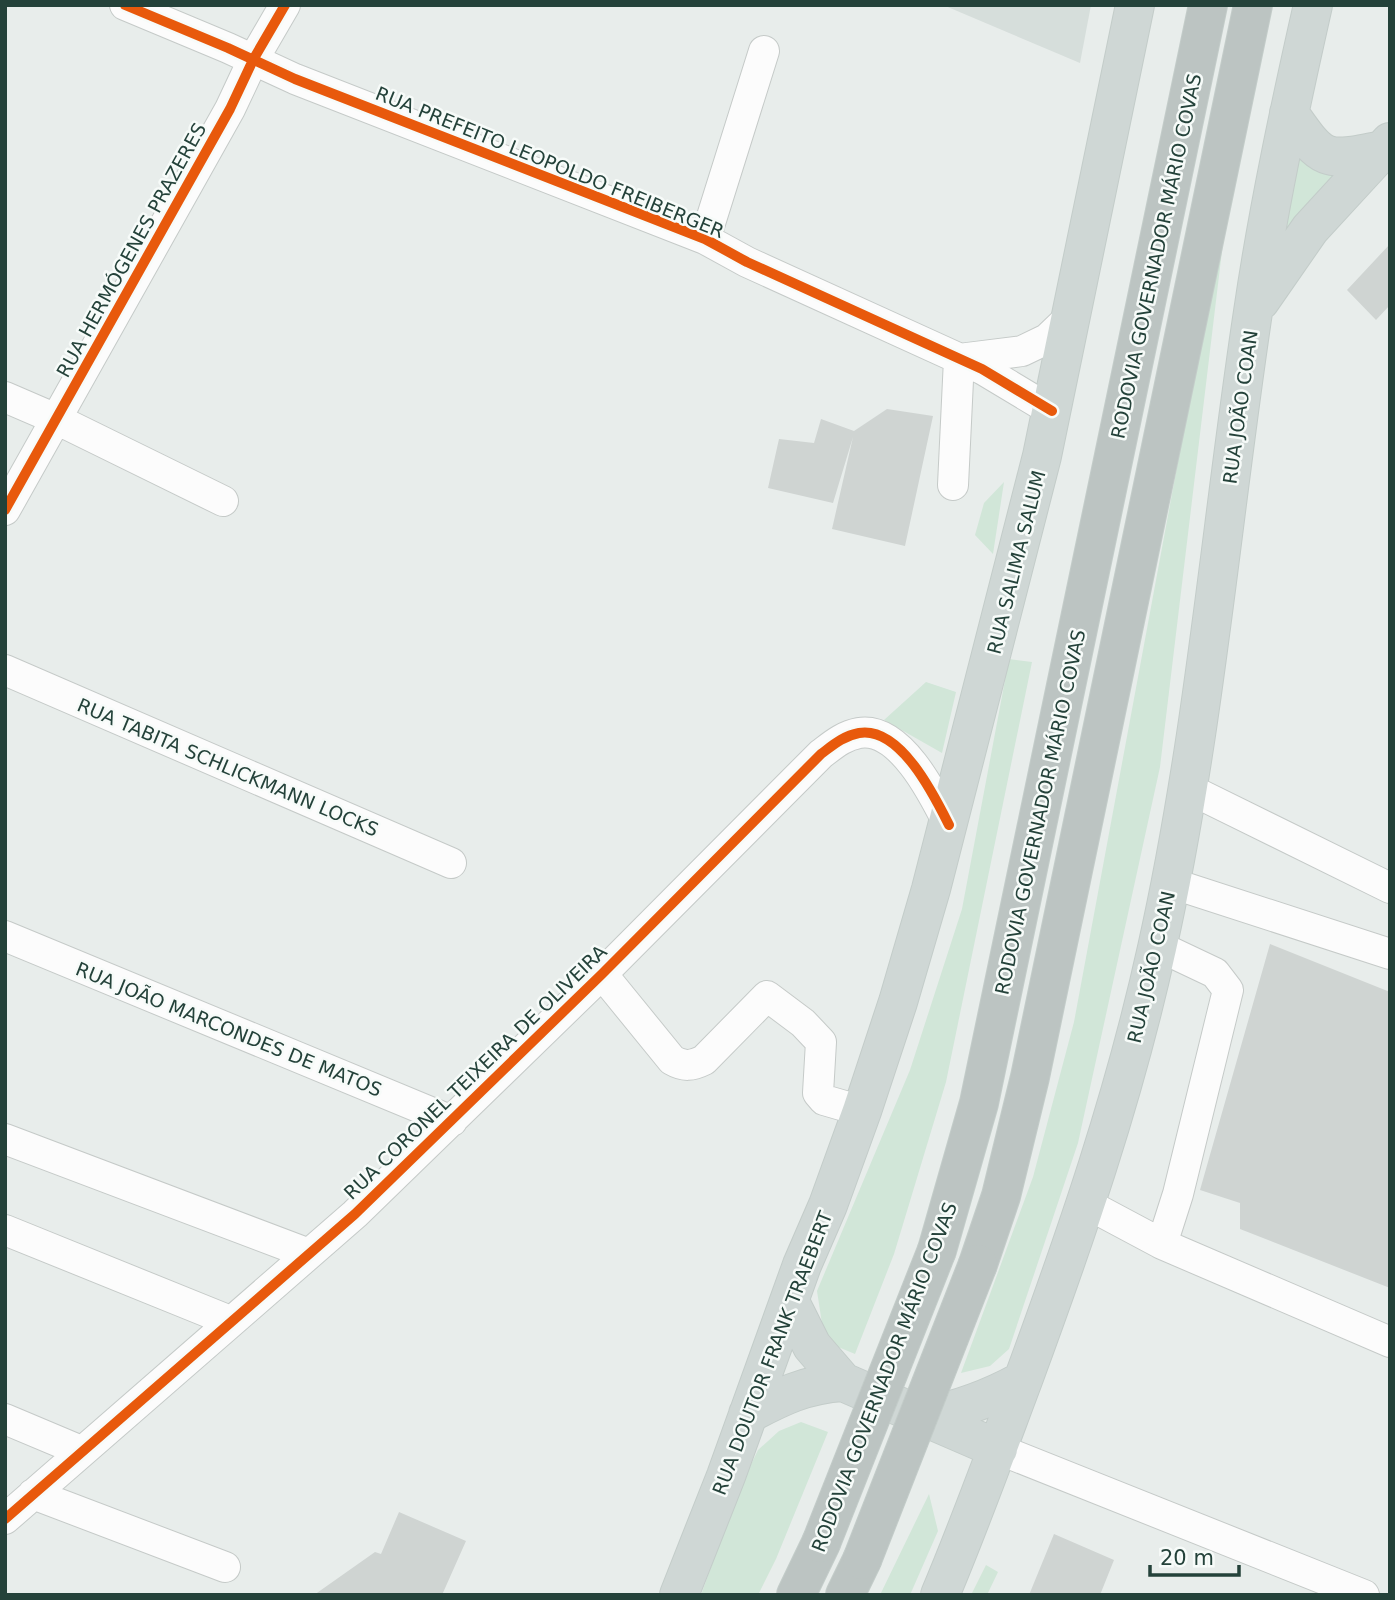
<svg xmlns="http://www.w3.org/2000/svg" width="1395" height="1600" font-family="'DejaVu Sans',sans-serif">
<rect width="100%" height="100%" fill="#e8edeb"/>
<path fill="#d6dedb" d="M 943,5 L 1091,5 L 1080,63 Z"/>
<path fill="#d1e6d8" d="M 1297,143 L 1343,170 L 1280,238 Z
M 1231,176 L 1160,767 L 1078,1143 L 1009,1349 L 990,1366 L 961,1373 L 1033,1177 L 1074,1022 Z
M 1004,482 L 993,554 L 975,535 L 984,503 Z
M 1009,659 L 1032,662 L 946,1082 L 894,1254 L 855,1354 L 831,1344 L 823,1330 L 817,1291 L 910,1070 L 962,909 Z
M 926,682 L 956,692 L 942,753 L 884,720 Z
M 801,1422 L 828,1432 L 776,1559 L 758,1595 L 701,1595 L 740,1487 L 758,1450 L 779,1431 Z
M 929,1494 L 938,1531 L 910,1595 L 880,1595 Z
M 986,1565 L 998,1572 L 987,1595 L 971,1595 Z"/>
<path fill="#cfd4d2" d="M 1390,244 L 1390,305 L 1376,320 L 1347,290 Z
M 887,409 L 933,416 L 905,546 L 832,529 L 853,437 L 833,503 L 768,488 L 779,439 L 814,443 L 821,419 L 854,431 Z
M 1270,944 L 1390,992 L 1390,1288 L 1240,1229 L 1240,1203 L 1200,1190 Z
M 399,1512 L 466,1541 L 442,1595 L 314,1595 L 375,1552 L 381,1554 Z
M 1054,1534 L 1114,1560 L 1100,1595 L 1029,1595 Z"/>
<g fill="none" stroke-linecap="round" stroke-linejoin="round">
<g stroke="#c5cac8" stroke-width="32">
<path id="minor" d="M 125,5 L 228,48 L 295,79 L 705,239 L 747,262 L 982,369 L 1052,411
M 705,239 L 764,51
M 959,359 L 1022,351 L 1047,339 L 1071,316
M 5,397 L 56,419 L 223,501
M 953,485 L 959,359
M 5,510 L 230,109 L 253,60 L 285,5
M 5,670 L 451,863
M 1187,788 L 1390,888
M 1171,883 L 1390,954
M 5,936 L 452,1121
M 602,974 L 672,1060 C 684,1067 692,1066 704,1060 L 767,996 L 803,1023 L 821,1042 L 818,1093 L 824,1100 L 862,1111
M 5,1139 L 309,1254
M 1087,1204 L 1162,1244 L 1178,1194 L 1228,990 L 1215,973 L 1158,946
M 5,1230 L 230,1321
M 1162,1244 L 1390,1342
M 5,1419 L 81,1451
M 998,1449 L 1364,1595
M 33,1494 L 225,1567
M 5,1519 L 355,1214 L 602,974 L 821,754 C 833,745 843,736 859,733 C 900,726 934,795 949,825"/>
</g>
<g stroke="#c3ccc9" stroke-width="40">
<path id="major" d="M 1289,113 C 1323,162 1324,162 1382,150
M 1260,301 L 1310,229 L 1390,142
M 790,1302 L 812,1346 L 843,1382
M 748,1414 C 780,1397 806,1384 843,1382 L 998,1449
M 925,1416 C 960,1410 991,1398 1022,1381
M 679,1595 L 726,1476 L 802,1265 L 828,1205 L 862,1111 L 898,1002 L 931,889 L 1042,456 L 1135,5
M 940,1595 C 970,1524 996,1452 1023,1380 C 1076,1236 1124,1098 1157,948 C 1204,738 1221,524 1253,312 C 1268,209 1290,107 1313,5"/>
</g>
<g stroke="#c3ccc9" stroke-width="40">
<path id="highway" d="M 937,1250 L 979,1103 L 1208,5
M 978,1264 L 1001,1196 L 1030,1077 L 1253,5
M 796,1595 L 821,1543
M 845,1595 L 862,1560"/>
</g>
<use href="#minor" stroke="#fcfcfc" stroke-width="30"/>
<use href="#major" stroke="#cfd7d5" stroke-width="38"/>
<use href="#highway" stroke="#bcc4c2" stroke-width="38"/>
<g stroke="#c3ccc9" stroke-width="40" stroke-linecap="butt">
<path id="highway-bridge" d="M 821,1543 L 937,1250
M 862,1560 L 978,1264"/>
</g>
<use href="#highway-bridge" stroke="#bcc4c2" stroke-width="38"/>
<g stroke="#f7fbf9" stroke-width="15">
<path id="cycleway" d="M 125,5 L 228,48 L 295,79 L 705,239 L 747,262 L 982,369 L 1052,411
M 5,510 L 230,109 L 253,60 L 285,5
M 5,1519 L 355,1214 L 602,974 L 821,754 C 833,745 843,736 859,733 C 900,726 934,795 949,825"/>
</g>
<use href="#cycleway" stroke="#e8590c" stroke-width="10"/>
</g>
<g text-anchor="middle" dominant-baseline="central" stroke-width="5" stroke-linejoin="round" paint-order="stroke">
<g font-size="19" fill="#24423a" stroke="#f7fbf9">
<text transform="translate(550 162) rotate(22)">RUA PREFEITO LEOPOLDO FREIBERGER</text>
<text transform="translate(131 250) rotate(-61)">RUA HERMÓGENES PRAZERES</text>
<text transform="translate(1156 256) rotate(-78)">RODOVIA GOVERNADOR MÁRIO COVAS</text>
<text transform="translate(1240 407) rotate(-82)">RUA JOÃO COAN</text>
<text transform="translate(1016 562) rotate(-76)">RUA SALIMA SALUM</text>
<text transform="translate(228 767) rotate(23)">RUA TABITA SCHLICKMANN LOCKS</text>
<text transform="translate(1040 812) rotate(-78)">RODOVIA GOVERNADOR MÁRIO COVAS</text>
<text transform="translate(1151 967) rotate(-77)">RUA JOÃO COAN</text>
<text transform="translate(229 1029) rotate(22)">RUA JOÃO MARCONDES DE MATOS</text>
<text transform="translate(475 1072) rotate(-44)">RUA CORONEL TEIXEIRA DE OLIVEIRA</text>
<text transform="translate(772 1353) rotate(-69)">RUA DOUTOR FRANK TRAEBERT</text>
<text transform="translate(884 1377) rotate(-69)">RODOVIA GOVERNADOR MÁRIO COVAS</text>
</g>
</g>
<rect width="1395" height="1600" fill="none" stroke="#24423a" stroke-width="14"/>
<path d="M1150 1565v10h89v-10" fill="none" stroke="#24423a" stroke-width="3.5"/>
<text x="1160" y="1565" font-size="21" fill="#24423a" stroke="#f7fbf9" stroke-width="5" paint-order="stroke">20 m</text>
</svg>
